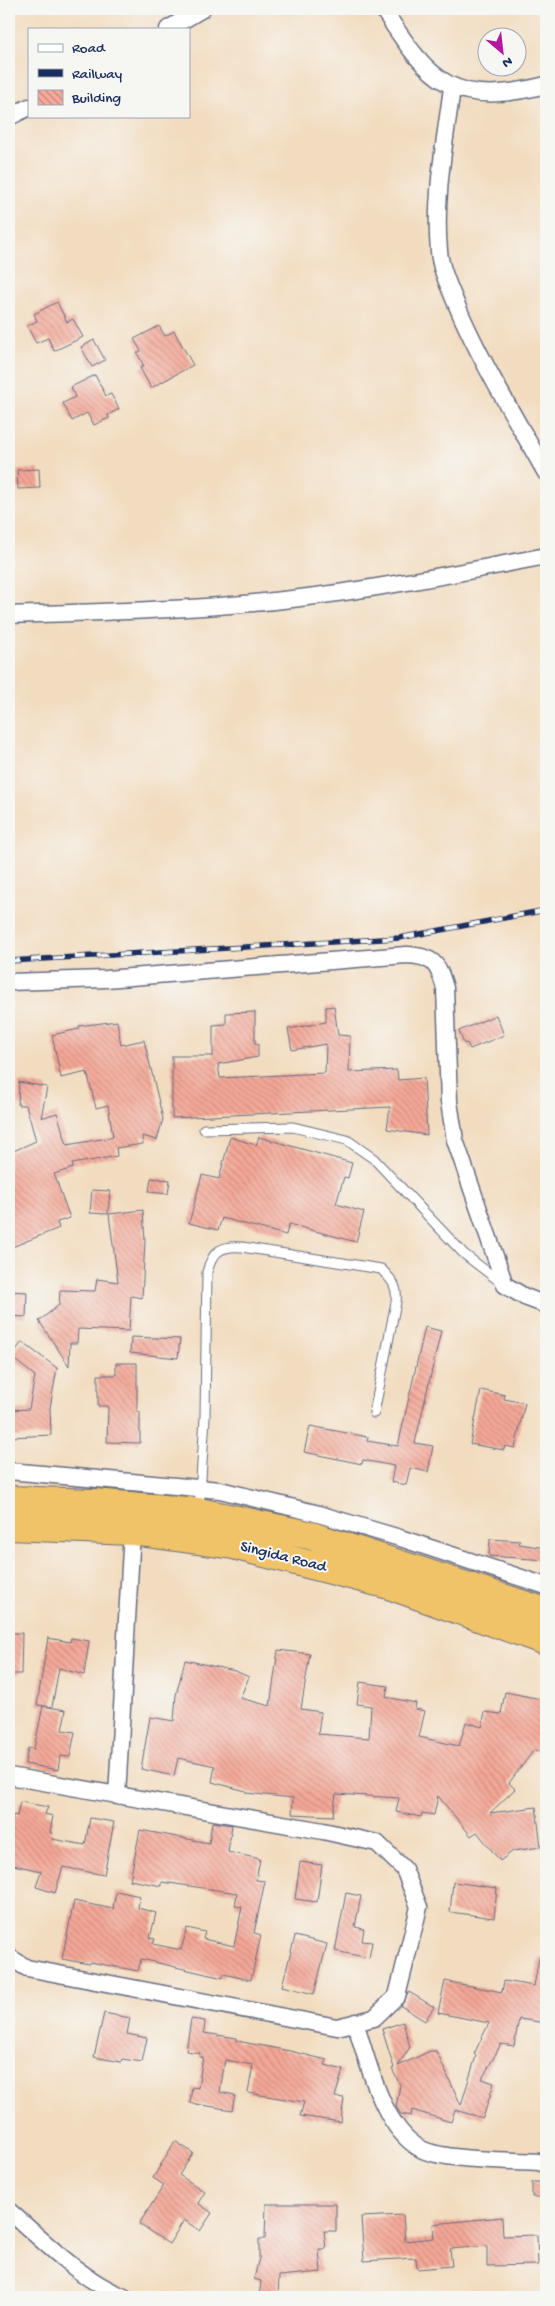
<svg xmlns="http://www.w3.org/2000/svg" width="555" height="2306" font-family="'Gochi Hand',sans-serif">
<defs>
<pattern id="building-back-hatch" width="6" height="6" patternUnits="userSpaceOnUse" patternTransform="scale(1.25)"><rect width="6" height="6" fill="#f5a897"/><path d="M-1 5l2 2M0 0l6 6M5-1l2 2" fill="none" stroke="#c6897e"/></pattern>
</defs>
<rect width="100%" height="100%" fill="#f6f6f2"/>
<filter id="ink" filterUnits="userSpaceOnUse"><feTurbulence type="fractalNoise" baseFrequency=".02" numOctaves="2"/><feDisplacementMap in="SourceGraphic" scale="10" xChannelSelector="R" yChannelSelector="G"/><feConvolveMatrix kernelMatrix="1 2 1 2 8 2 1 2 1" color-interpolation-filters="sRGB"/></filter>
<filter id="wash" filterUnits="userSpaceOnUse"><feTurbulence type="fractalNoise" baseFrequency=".0096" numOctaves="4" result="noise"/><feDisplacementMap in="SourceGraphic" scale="20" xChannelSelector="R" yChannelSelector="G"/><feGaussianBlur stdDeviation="1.12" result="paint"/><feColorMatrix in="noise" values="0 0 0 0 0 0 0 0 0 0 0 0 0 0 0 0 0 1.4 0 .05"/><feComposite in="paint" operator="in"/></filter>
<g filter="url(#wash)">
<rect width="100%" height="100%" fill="#f2dcbf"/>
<g id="blocks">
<path fill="url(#building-back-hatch)" d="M 57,302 L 67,322 L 73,319 L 83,337 L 54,351 L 48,338 L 36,343 L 27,326 L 37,321 L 34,314 Z
M 159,326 L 165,336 L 174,331 L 193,365 L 151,388 L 140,368 L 144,366 L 137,353 L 141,351 L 134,339 Z
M 94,340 L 105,360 L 92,367 L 81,347 Z
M 95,375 L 106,396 L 111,394 L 119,409 L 108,415 L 109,418 L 94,425 L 87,413 L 72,421 L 63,403 L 75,397 L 71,387 Z
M 39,469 L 40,488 L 18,489 L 17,470 Z
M 334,1006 L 338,1035 L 350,1036 L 349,1072 L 397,1070 L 398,1080 L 424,1078 L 427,1135 L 387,1129 L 390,1107 L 172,1118 L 172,1056 L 213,1056 L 213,1025 L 226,1024 L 226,1013 L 255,1012 L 255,1044 L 258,1044 L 258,1057 L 218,1064 L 220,1078 L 325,1073 L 326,1044 L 292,1050 L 288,1029 L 326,1022 L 326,1007 Z
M 496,1015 L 504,1035 L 470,1049 L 467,1043 L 464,1044 L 459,1031 Z
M 117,1021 L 121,1045 L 144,1040 L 163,1119 L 157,1140 L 142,1136 L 143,1144 L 116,1148 L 117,1156 L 72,1164 L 73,1168 L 54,1174 L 70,1218 L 57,1222 L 59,1228 L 12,1247 L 9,1237 L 9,1153 L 36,1141 L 26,1105 L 18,1105 L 19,1082 L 47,1087 L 41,1118 L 57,1113 L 67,1145 L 113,1137 L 108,1105 L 96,1108 L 87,1072 L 61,1078 L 52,1035 L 79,1029 L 79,1026 Z
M 230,1137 L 256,1145 L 259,1137 L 352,1163 L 348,1178 L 344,1177 L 336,1204 L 364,1212 L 356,1242 L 289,1224 L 286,1235 L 222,1218 L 218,1230 L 189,1223 L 202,1175 L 219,1179 Z
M 151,1178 L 170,1180 L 168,1194 L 149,1192 Z
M 92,1190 L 110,1191 L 108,1214 L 90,1213 Z
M 143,1210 L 145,1241 L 142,1298 L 131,1296 L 129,1331 L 78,1329 L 77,1343 L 70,1343 L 69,1366 L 39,1321 L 59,1305 L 60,1290 L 95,1291 L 97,1279 L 118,1282 L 109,1214 Z
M 9,1291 L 27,1292 L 26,1317 L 9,1316 Z
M 425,1327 L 441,1331 L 415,1443 L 433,1446 L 428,1472 L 410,1468 L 406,1485 L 391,1482 L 394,1466 L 363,1460 L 362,1464 L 304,1452 L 310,1426 L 368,1437 L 367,1441 L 398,1446 Z
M 131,1337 L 180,1339 L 178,1358 L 130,1353 Z
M 22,1342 L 57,1368 L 50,1408 L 51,1435 L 11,1437 L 10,1410 L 29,1409 L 35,1376 L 11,1357 Z
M 116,1363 L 137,1363 L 137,1412 L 140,1412 L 140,1443 L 107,1442 L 108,1406 L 98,1406 L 98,1375 L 116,1375 Z
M 481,1390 L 505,1395 L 504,1399 L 525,1403 L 515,1448 L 505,1446 L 504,1450 L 470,1444 Z
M 490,1539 L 520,1541 L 519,1544 L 546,1548 L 546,1560 L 489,1556 Z
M 9,1633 L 22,1633 L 21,1674 L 9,1674 Z
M 48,1638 L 70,1642 L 71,1638 L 89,1641 L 84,1675 L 59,1668 L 52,1707 L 37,1705 Z
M 278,1650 L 310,1654 L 301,1709 L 321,1712 L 318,1734 L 369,1738 L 371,1706 L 357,1704 L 360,1682 L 388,1686 L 386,1697 L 416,1703 L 415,1709 L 425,1711 L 419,1737 L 459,1746 L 466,1722 L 482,1727 L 485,1712 L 501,1714 L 505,1692 L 546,1700 L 546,1753 L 534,1750 L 509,1783 L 515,1789 L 490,1813 L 536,1807 L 541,1847 L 513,1851 L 500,1861 L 477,1832 L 471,1836 L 438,1796 L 434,1815 L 422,1813 L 421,1817 L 396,1812 L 399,1798 L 336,1794 L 333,1816 L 292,1814 L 293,1798 L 246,1793 L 246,1791 L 212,1782 L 215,1766 L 178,1758 L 174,1776 L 141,1769 L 150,1717 L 174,1721 L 176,1695 L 185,1660 L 235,1671 L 249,1677 L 240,1698 L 270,1706 Z
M 43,1706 L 66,1710 L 62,1730 L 75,1732 L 70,1757 L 60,1756 L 58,1770 L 25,1764 L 28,1748 L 34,1749 Z
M 20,1802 L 48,1807 L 45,1814 L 53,1816 L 50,1833 L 53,1833 L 52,1839 L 85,1845 L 90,1818 L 114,1822 L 104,1875 L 63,1867 L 55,1893 L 36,1887 L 41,1871 L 9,1864 L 9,1835 L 13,1815 L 17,1816 Z
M 212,1822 L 232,1825 L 228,1852 L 260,1859 L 256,1880 L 265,1881 L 254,1933 L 261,1935 L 251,1980 L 223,1974 L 223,1978 L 141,1959 L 138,1971 L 90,1962 L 89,1964 L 62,1959 L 74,1901 L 113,1909 L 116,1891 L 140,1896 L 138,1908 L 156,1913 L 150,1938 L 155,1939 L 153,1944 L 181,1950 L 187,1928 L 205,1932 L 203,1939 L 234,1946 L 242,1907 L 235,1906 L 237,1893 L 162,1882 L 162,1886 L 130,1880 L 140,1830 L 209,1843 Z
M 300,1862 L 322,1865 L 317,1902 L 295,1899 Z
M 453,1882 L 497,1888 L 494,1918 L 450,1912 Z
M 346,1893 L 361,1896 L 355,1927 L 364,1929 L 362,1941 L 372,1942 L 369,1958 L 335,1951 Z
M 295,1936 L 327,1944 L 314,1994 L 282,1986 Z
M 539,1958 L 546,1958 L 546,2023 L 519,2019 L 514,2046 L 501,2044 L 482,2079 L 494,2083 L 483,2118 L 455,2110 L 451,2122 L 412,2110 L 411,2116 L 401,2114 L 396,2107 L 400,2085 L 392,2069 L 394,2068 L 382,2029 L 403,2022 L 410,2047 L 398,2066 L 430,2051 L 436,2051 L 461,2105 L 476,2056 L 474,2054 L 489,2023 L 438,2013 L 445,1981 L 502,1992 L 504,1981 L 534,1986 Z
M 409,1992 L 434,2007 L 425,2021 L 401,2006 Z
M 104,2013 L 130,2018 L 127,2034 L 147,2038 L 142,2062 L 122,2059 L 121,2062 L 94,2057 Z
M 191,2019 L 205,2021 L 204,2033 L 237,2038 L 237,2041 L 290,2051 L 327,2060 L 325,2065 L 343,2070 L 335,2097 L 344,2098 L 341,2122 L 300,2116 L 304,2102 L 248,2093 L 253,2065 L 225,2060 L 220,2092 L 235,2095 L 232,2110 L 190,2103 L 192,2087 L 198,2088 L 203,2057 L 199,2057 L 200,2053 L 186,2051 Z
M 175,2141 L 193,2153 L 179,2175 L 205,2192 L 198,2203 L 212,2213 L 200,2231 L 184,2220 L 169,2244 L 139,2224 L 164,2185 L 153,2178 Z
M 532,2182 L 546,2182 L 546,2197 L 532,2197 Z
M 266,2204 L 336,2204 L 336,2231 L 324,2231 L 326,2249 L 319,2249 L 321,2272 L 279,2276 L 278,2297 L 259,2297 L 261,2281 L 254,2279 L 259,2258 L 259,2239 L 265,2239 Z
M 403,2215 L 405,2241 L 434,2238 L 433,2224 L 502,2217 L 503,2236 L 537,2235 L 538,2265 L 487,2266 L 487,2246 L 450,2249 L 452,2266 L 417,2269 L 416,2258 L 364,2261 L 361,2217 Z"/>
</g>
</g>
<g filter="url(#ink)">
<use href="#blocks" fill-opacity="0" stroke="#666c80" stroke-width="1"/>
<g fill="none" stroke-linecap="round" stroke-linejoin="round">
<g stroke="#666c80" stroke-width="11">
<path id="service" d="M 204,1129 L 293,1127 L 347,1140 L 374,1159 L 464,1254 L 503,1284
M 199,1509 L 205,1418 L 207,1272 C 212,1252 221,1245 242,1247 L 381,1269 C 392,1280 398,1286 396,1302 L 374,1413"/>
</g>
<g stroke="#666c80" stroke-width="19">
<path id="minor" d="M 383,9 C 431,84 454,108 546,85
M 168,29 L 202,9
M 452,88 C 445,141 434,197 439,251 C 440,268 449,286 455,301 C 480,361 515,417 546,473
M 9,117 L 29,107
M 9,615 C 103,612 198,610 292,599 C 378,589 462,572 546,556
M 9,982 L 106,979 L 406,955 C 433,956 438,963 445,988 L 449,1102 L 455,1140 L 505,1285 L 525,1297 L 546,1305
M 9,1471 L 220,1490 L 315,1513 L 400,1538 L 546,1586
M 9,1776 L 323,1831 L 377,1843 L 404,1869 L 419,1907 L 397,1996 L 374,2018 L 337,2027 L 27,1968 L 9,1957
M 117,1796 L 132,1531
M 355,2022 C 368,2061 382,2128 421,2149 C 445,2161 511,2160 539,2162 L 546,2165
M 9,2211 C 45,2242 80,2279 124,2297"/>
</g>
<g stroke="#666c80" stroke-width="30">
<path id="trunk" d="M 9,1500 L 94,1503 L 199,1512 L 309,1535 L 546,1612
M 9,1526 L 132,1531 L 233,1545 L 389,1585 L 546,1641"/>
</g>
<use href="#service" stroke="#fff" stroke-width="9"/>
<use href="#minor" stroke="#fff" stroke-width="16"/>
<use href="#trunk" stroke="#f1c369" stroke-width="28"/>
<g stroke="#1b2f5e" stroke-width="5.5">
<path id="rail" d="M 9,961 L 399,938 L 546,910"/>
</g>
<use href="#rail" stroke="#f6f6f2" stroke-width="4" stroke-dasharray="11" stroke-linecap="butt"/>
</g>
</g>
<g text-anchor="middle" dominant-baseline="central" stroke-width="4" stroke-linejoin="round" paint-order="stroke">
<g font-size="16" fill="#1b2f5e" stroke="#f6f6f2">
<text transform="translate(283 1558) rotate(14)">Singida Road</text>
</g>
</g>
<rect width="555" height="2306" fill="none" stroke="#f6f6f2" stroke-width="30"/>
<rect x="28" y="28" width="162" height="90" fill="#f6f6f2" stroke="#9ea6b7"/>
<rect x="38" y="44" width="25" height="8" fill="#ffffff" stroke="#9ea6b7"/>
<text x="72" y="52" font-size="15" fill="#1b2f5e">Road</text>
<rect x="38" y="69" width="25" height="8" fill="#1b2f5e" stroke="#9ea6b7"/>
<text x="72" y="78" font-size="15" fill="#1b2f5e">Railway</text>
<rect x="38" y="90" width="25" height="15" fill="url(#building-back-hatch)" stroke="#9ea6b7"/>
<text x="72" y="102" font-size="15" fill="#1b2f5e">Building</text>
<g transform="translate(502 52) rotate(152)"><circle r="24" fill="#f6f6f2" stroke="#9ea6b7"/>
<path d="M0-4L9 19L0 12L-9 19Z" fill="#b5179e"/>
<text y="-8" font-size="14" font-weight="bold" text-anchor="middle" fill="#1b2f5e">N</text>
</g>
</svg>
